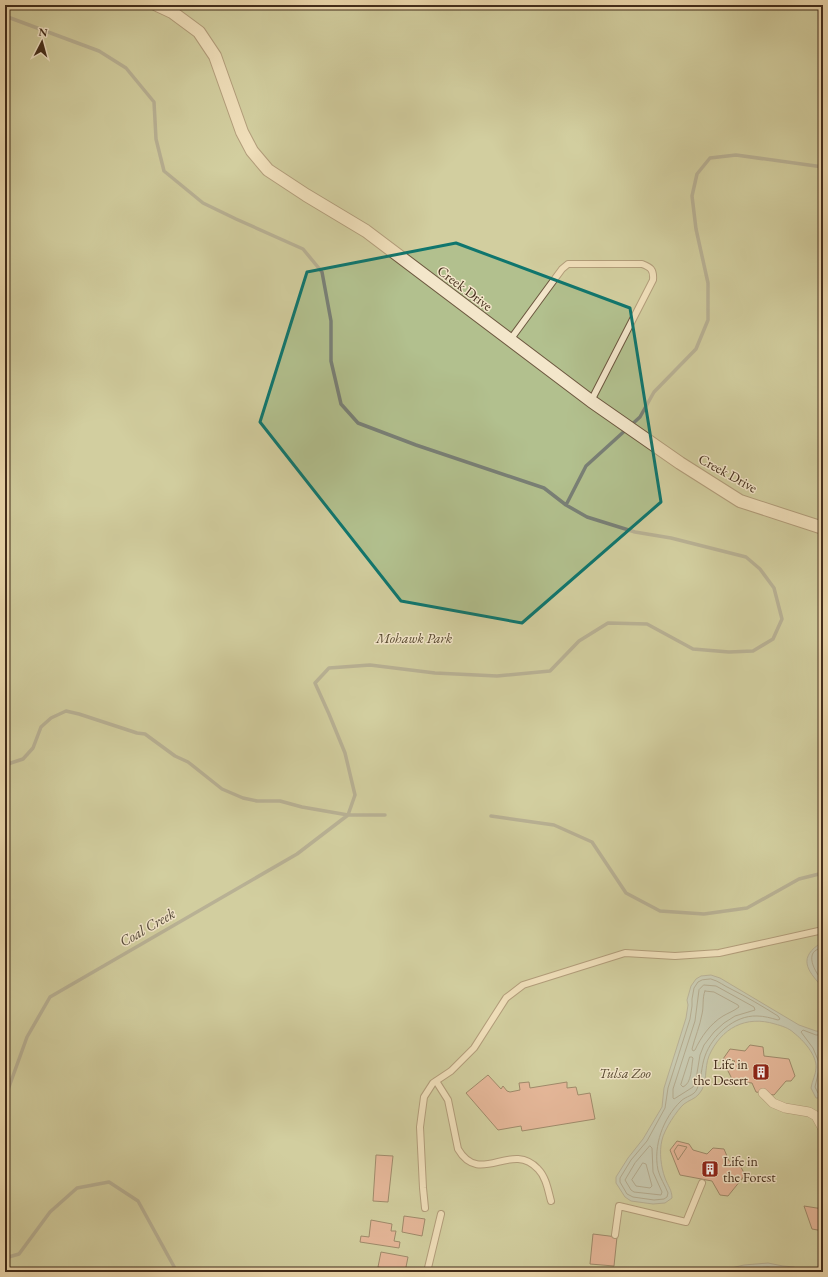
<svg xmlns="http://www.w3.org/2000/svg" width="828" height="1277" font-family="'EB Garamond',serif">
<rect width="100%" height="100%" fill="#ecd8ad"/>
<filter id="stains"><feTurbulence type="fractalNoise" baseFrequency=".005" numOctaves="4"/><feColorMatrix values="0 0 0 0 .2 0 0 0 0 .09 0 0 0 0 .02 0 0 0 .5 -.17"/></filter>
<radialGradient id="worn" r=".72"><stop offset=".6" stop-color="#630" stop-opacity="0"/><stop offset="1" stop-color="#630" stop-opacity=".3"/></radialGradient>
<path fill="#b2c08e" stroke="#7a7654" d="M 5,5 L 823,5 L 823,1272 L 5,1272 Z"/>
<path fill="#9db8b5" stroke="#798077" d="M 818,945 L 823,945 L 823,988 C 810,973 797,960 818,945 Z
M 711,975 L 720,978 L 799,1025 L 816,1031 L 823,1032 L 823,1096 L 820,1098 L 816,1098 L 811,1088 C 812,1081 816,1074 816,1068 C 817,1055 803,1040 794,1033 C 789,1028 782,1026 775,1024 C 746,1015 721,1028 709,1056 C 704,1068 708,1084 699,1094 C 695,1099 689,1100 684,1104 C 677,1110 664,1130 662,1140 C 659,1152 661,1167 665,1178 C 668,1186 672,1190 672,1198 L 665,1203 L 653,1204 L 631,1201 L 625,1197 L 616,1183 L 616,1177 L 628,1158 L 643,1139 L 662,1107 L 664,1088 L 686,1018 L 688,1005 L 687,1000 L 691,986 L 696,979 L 701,976 Z
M 768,1263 L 783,1266 L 794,1267 L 806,1272 L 714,1272 L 744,1265 Z"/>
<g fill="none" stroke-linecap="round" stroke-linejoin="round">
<path stroke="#707268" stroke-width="1" d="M 823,948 C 802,950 815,973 823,981
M 711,979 C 719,981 724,986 731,989 C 747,997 762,1006 778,1016 L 780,1019 L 778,1020 C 771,1018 764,1016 757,1016 C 734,1015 712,1036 705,1056 C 701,1067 702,1078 697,1089 C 694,1096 686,1096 681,1101 C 663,1118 653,1146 658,1170 C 660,1178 665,1185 668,1193 L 667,1197 L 664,1199 L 654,1200 L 633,1197 L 627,1194 L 620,1182 L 620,1178 L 631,1160 L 647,1141 L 665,1108 L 668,1088 L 690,1019 L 692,1006 L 692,999 L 694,988 L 698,982 L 702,980 Z
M 704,985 L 716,986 L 754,1007 L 755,1010 L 735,1016 L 724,1023 L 714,1032 L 704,1045 L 700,1055 L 696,1079 L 693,1087 L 674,1099 L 673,1098 L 673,1089 L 695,1021 L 699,990 Z
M 705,991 L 714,992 L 738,1005 L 739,1007 C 734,1011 728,1013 723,1016 C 710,1024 701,1037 695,1050 L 693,1051 L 692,1049 C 695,1037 700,1026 702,1014 C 704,1006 702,998 705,991 Z
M 823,1035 L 816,1035 L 803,1030 L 801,1032 L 813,1048 L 820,1065 L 815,1087 L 818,1093 L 823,1093
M 690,1057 L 692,1057 L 693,1058 C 691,1068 692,1083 683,1087 L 681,1085 Z
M 650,1146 L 652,1148 L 653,1172 L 662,1192 L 661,1195 L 634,1192 L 631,1190 L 625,1180 L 635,1163 Z
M 643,1163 L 646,1164 L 652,1186 L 650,1188 L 636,1186 L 632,1180 Z
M 728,1272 L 745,1269 L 768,1267 L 796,1272"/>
<path stroke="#798077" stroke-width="3.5" d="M 5,16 L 99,51 L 126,68 L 154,102 L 156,139 L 164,171 L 203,203 L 236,219 L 303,249 L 322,272 L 331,321 L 331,361 L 341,404 L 358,423 L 416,445 L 544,488 L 566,505 L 587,517 L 635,532 L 671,538 L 746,557 L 760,569 L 774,588 L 782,619 L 773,639 L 753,651 L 729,652 L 693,649 L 647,624 L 608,623 L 579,641 L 550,671 L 497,676 L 435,673 L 370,665 L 329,668 L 315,683 L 329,714 L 345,753 L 355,795 L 348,815
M 566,505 L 586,466 L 640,417 L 654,392 L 696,349 L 708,320 L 708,283 L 696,229 L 692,196 L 697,174 L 710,158 L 736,155 L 823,167
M 5,765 L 23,759 L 33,748 L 41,727 L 51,718 L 66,711 L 79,714 L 137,733 L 145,734 L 175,756 L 188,762 L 222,789 L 243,798 L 257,801 L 280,801 L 302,807 L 348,815 L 385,815
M 491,816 L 554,825 L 592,842 L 626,893 L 660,911 L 704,914 L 747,908 L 799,879 L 823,873
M 5,1098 L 27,1037 L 50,997 L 297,854 L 348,815
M 5,1258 L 19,1254 L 50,1212 L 77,1188 L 109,1182 L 138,1201 L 177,1272"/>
</g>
<path fill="#db8f82" stroke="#422c1a" d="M 750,1045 L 763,1047 L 764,1056 L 789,1059 L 795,1076 L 791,1081 L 786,1081 L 774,1095 L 756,1092 L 752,1083 L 733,1081 L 727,1069 L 735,1061 L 723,1059 L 730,1049 L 745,1051 Z
M 488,1075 L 501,1089 L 503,1086 L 507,1091 L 510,1092 L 520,1090 L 519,1083 L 529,1082 L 530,1088 L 567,1082 L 567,1088 L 576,1087 L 578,1095 L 590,1093 L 595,1119 L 522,1131 L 521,1126 L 498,1130 L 466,1093 Z
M 677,1141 L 689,1144 L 693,1150 L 707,1154 L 713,1148 L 724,1149 L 729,1161 L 739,1163 L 745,1175 L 728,1196 L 720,1195 L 712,1181 L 680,1175 L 670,1150 Z
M 678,1145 L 687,1147 L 678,1160 L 674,1151 Z
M 376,1155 L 393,1156 L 388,1202 L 373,1201 Z
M 804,1206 L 823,1209 L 823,1231 L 812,1229 Z
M 404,1216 L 425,1219 L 422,1236 L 402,1232 Z
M 371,1220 L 392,1224 L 391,1231 L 396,1231 L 394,1241 L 400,1242 L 399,1248 L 360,1242 L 361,1236 L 369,1237 Z
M 593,1234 L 617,1237 L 614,1266 L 590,1264 Z
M 381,1252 L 408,1257 L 405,1272 L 378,1267 Z
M 546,1268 L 546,1272 L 529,1272 Z"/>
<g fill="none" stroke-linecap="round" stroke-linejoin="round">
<g stroke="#6c573f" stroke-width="8">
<path id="service" d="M 510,340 L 562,269 L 568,264 L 642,264 C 650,267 654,269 653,280 L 591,401
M 436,1081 L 448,1100 L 458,1149 C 480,1187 511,1140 538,1169 C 546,1177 548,1190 551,1201
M 425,1208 L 423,1188 L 420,1127 L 424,1097 L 433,1083 L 451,1071 L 474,1048 L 506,998 L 523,985 L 625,953 L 675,956 L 719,953 L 823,930
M 615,1235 L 619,1206 L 686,1222 L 702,1183
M 427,1272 L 441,1214"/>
</g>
<g stroke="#6c573f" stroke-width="10">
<path id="pedestrian" d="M 763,1093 L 773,1103 L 785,1108 L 809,1112 L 816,1116 L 823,1129"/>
</g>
<g stroke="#6c573f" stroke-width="14">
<path id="minor" d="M 157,5 L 172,12 L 199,32 L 215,56 L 242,132 L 252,151 L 268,170 L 306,195 L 366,231 L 591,401 L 680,463 L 740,501 L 823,528"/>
</g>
<use href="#service" stroke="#f3e6ca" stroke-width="6"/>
<use href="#pedestrian" stroke="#f3e6ca" stroke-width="9"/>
<use href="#minor" stroke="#f3e6ca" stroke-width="12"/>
</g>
<path d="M0 0H828V1277H0ZM 456,243 L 630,308 L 661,502 L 522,623 L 401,601 L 260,422 L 307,272 Z" fill="#ecd8ad" fill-opacity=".55" fill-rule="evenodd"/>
<path fill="none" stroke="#0f766e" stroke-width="3" stroke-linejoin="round" d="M 456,243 L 630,308 L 661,502 L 522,623 L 401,601 L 260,422 L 307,272 Z"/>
<defs>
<g id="building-square" transform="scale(0.9)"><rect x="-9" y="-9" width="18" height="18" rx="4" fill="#8f2418" stroke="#f3e6ca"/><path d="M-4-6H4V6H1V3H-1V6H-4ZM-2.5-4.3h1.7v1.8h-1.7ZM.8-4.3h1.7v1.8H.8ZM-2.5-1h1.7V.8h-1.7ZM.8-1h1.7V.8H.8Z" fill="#fff"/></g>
</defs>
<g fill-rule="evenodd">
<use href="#building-square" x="761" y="1072"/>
<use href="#building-square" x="710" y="1169"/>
</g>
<g text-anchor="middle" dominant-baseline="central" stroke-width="3" stroke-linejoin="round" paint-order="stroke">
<g font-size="14" fill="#422c1a" stroke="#f3e6ca">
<text transform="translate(465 288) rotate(37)">Creek Drive</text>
<text transform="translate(728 473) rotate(29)">Creek Drive</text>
</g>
<g font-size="14" font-style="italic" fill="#584a31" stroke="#f3e6ca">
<text x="414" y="638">Mohawk Park</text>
<text x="625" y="1073">Tulsa Zoo</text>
</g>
<g font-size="14" fill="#422c1a" stroke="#f3e6ca" text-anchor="end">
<text x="748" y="1064">Life in<tspan x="748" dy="16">the Desert</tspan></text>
<text x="723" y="1161" text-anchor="start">Life in<tspan x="723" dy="16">the Forest</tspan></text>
</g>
<g font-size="15" font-style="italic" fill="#544839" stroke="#f3e6ca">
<text transform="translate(147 927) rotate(-30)">Coal Creek</text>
</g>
</g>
<rect width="828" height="1277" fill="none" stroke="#ecd8ad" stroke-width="20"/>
<rect x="6" y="6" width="816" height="1265" fill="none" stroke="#422c1a" stroke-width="2"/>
<rect x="10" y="10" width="808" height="1257" fill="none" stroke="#422c1a"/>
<g transform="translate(42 42) rotate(6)" stroke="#f3e6ca" stroke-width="3" paint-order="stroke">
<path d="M0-3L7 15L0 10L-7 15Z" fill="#422c1a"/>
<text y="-6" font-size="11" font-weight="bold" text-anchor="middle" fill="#422c1a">N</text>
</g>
<rect width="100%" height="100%" filter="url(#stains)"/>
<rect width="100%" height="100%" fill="url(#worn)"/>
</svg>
